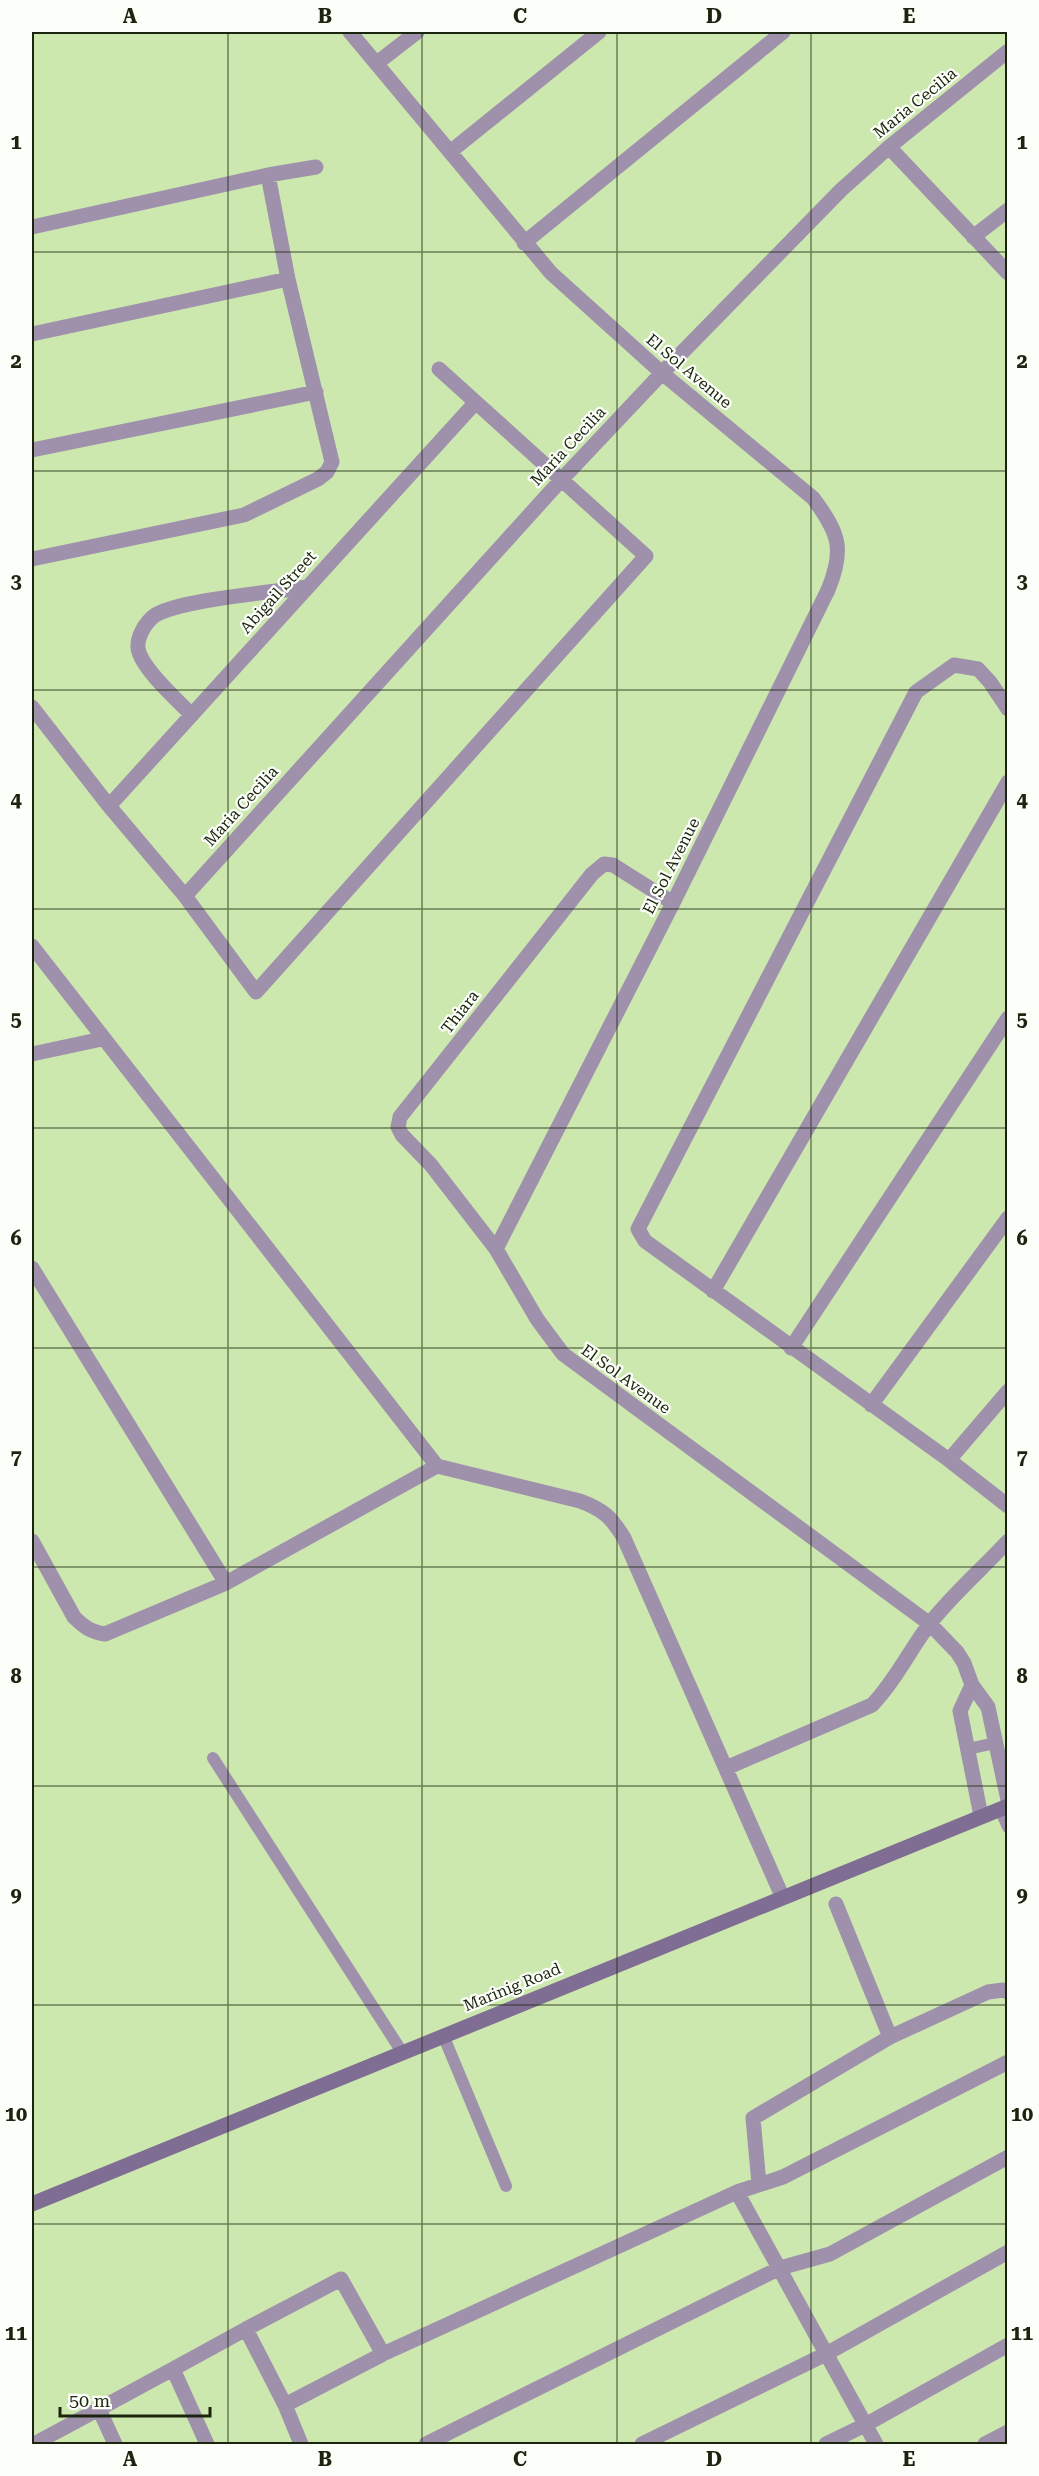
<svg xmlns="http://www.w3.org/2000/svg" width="1039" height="2476" font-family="'Roboto Serif',serif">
<rect width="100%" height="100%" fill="#cde8af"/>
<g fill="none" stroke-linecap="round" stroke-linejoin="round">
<path stroke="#9f91ac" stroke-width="12" d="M 968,1749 L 995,1743
M 213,1758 L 402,2052
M 1000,1809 L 1008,1827
M 443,2035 L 506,2186"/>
<path stroke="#9f91ac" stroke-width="15" d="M 350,32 L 551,273 L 662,373 L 813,498 C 839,533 845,549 828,590 L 673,903 L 496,1249 L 537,1319 L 563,1354 L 930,1624 L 957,1652 L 964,1663 L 972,1685 L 988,1707 L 1008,1800
M 377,63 L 417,32
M 889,147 L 1008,273
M 450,152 L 599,32
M 32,227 L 268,175 L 316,167
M 973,237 L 1008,210
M 524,243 L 783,32
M 32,334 L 288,279
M 32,450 L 316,392
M 32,559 L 244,515 L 318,479 L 327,472 L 332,462 L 288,279 L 268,175
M 32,707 L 109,806 L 185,896 L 256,992 L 646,556 L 439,369
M 1008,709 L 990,682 L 978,669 L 954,665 L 916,692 L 638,1229 L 645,1241 L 949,1460 L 1008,1506
M 192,715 C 178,701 140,667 138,648 C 137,637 145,623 154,616 C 176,600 275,592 307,587
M 109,806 L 475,403
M 185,896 L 562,479 L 662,373 L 841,190 L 889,147 L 1008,51
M 32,946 L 437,1466 L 580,1501 C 604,1510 611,1517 624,1538 L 782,1896
M 32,1054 L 102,1039
M 496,1249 L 431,1165 L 402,1135 L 398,1127 L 400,1117 L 592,874 L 604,864 L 613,865 L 673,903
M 32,1268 L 226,1583
M 713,1291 L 1008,782
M 791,1348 L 1008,1018
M 871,1405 L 1008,1218
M 949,1460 L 1008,1391
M 32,1541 L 74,1617 C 84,1627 91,1632 105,1634 L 226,1583 L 437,1466
M 972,1685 L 960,1711 L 981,1816
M 726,1768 L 872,1705 C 896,1680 910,1649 931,1622 C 954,1593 982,1569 1008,1541
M 836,1904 L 890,2037
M 759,2184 L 753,2118 L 890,2037 L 988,1992 L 1003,1990 L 1008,1992
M 737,2192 L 783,2177 L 1008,2062
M 246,2329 L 341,2279 L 383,2354 L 285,2405
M 383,2354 L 737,2192 L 876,2444
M 173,2369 L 246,2329 L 285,2405 L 301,2444
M 99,2409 L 173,2369 L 207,2444
M 34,2444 L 99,2409 L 115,2444
M 426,2444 L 780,2268 L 830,2254 L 1008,2157
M 642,2444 L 826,2354 L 1008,2252
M 826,2444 L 865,2425 L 1008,2345
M 985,2444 L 1008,2432"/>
<path stroke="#806d93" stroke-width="15" d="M 32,2204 L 1008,1806"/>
</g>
<path fill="none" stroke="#1b240e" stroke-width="1.5" stroke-opacity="0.55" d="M 228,32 L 228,2444M 422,32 L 422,2444M 617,32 L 617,2444M 811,32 L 811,2444M 32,252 L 1008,252M 32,471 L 1008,471M 32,690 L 1008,690M 32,909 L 1008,909M 32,1128 L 1008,1128M 32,1348 L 1008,1348M 32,1567 L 1008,1567M 32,1786 L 1008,1786M 32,2005 L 1008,2005M 32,2224 L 1008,2224"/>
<g text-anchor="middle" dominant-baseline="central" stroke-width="4.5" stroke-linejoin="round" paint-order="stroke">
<g font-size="16" fill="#1b240e" stroke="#fcfff9">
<text transform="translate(915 103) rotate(-39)">Maria Cecilia</text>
<text transform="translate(689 371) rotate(40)">El Sol Avenue</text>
<text transform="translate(568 446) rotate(-47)">Maria Cecilia</text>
<text transform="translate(278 592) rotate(-48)">Abigail Street</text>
<text transform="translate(241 806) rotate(-48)">Maria Cecilia</text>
<text transform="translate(671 866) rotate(-63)">El Sol Avenue</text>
<text transform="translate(460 1012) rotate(-52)">Thiara</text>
<text transform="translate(626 1379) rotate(36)">El Sol Avenue</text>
<text transform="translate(512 1987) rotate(-22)">Marinig Road</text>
</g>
</g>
<rect width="1039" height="2476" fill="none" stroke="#fcfff9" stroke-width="66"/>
<path d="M60 2407v9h150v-9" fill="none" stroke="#1b240e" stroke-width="3"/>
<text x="69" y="2407" font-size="18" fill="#1b240e" stroke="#fcfff9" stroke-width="4.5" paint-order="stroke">50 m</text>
<rect x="33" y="33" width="973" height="2410" fill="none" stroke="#1b240e" stroke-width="2"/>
<g font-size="20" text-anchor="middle" font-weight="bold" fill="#1b240e">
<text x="130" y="23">A</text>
<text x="325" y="23">B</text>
<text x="520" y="23">C</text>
<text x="714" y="23">D</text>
<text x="909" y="23">E</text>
<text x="16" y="149">1</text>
<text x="1022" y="149">1</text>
<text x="16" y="368">2</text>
<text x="1022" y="368">2</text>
<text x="16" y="588">3</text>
<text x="1022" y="588">3</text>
<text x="16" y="807">4</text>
<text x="1022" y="807">4</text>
<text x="16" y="1026">5</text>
<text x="1022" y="1026">5</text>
<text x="16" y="1245">6</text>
<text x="1022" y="1245">6</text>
<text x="16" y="1464">7</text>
<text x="1022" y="1464">7</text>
<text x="16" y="1683">8</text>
<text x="1022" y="1683">8</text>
<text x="16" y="1902">9</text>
<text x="1022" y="1902">9</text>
<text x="16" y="2121">10</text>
<text x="1022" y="2121">10</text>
<text x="16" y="2340">11</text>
<text x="1022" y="2340">11</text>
<text x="130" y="2466">A</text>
<text x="325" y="2466">B</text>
<text x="520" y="2466">C</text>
<text x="714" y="2466">D</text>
<text x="909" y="2466">E</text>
</g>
</svg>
